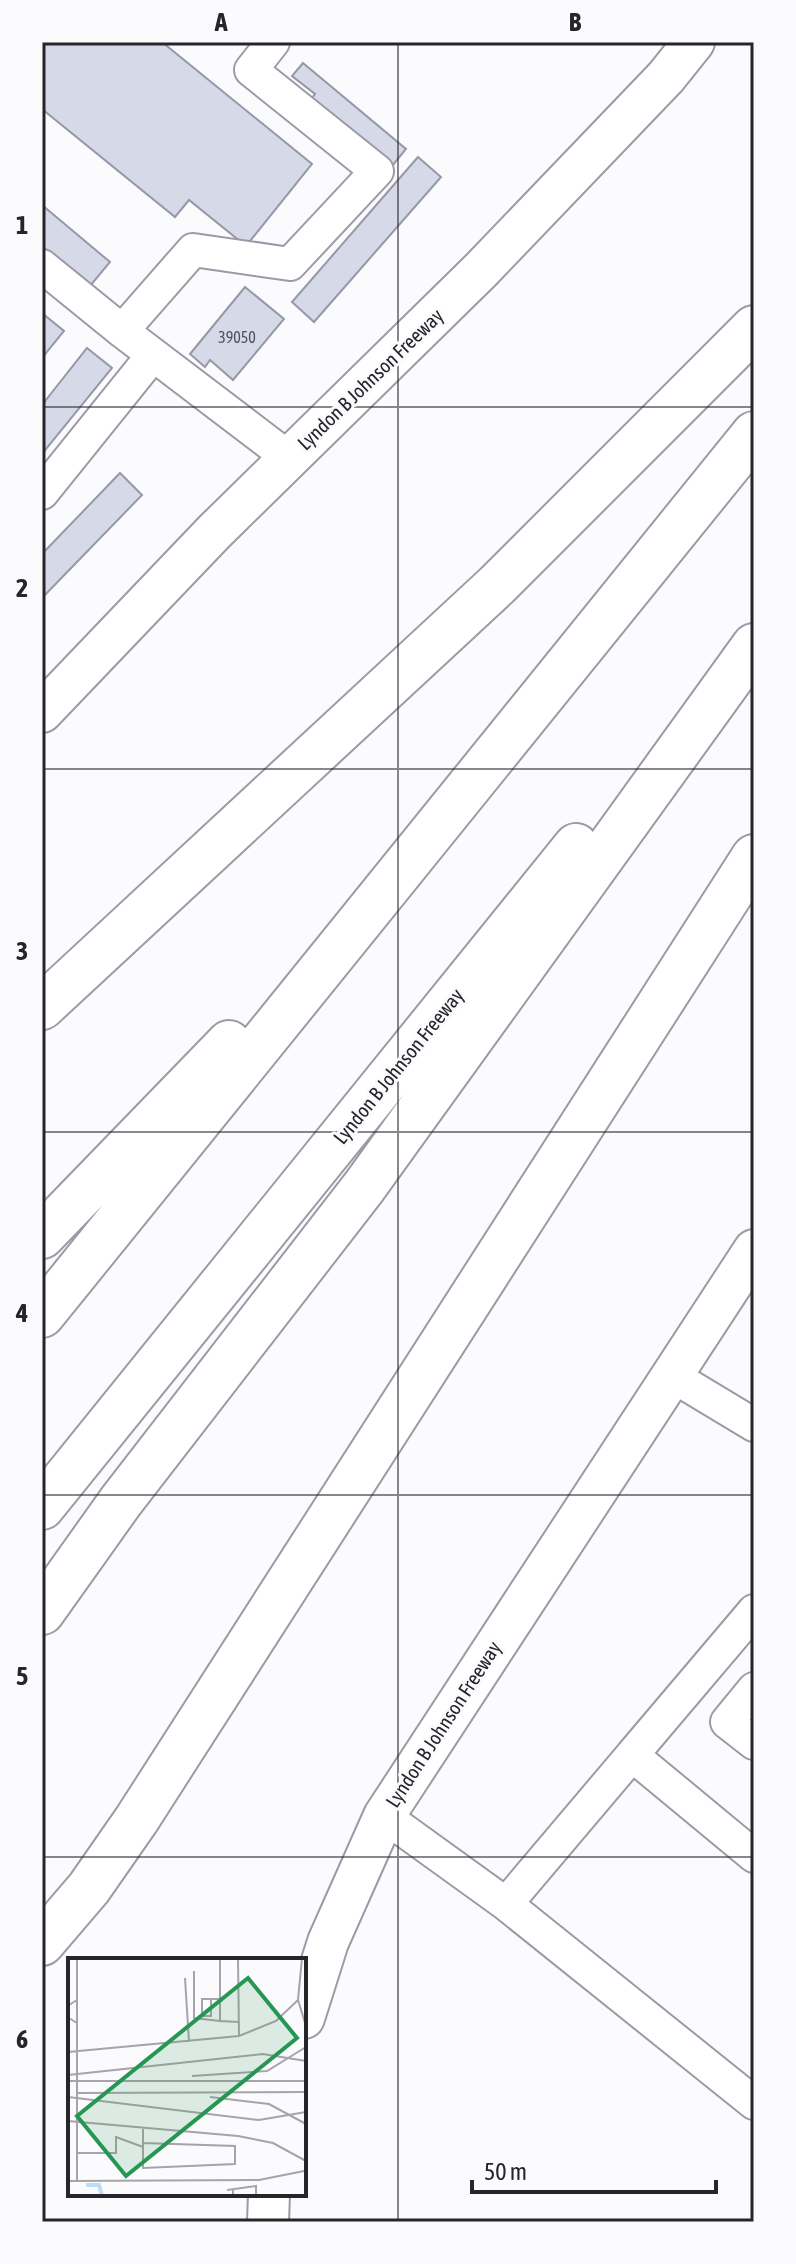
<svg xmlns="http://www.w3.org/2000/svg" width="796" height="2264" font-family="'Asap Condensed',sans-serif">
<rect width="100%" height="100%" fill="#fbfafd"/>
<path fill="#d5d9e8" stroke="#9598a7" stroke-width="2" d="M 42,42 L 162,42 L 312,164 L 246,246 L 189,200 L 175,217 L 42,109 Z
M 303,63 L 406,149 L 388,171 L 307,104 L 315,94 L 292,76 Z
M 418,157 L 441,177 L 314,322 L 292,302 Z
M 42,205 L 110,262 L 90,286 L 42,246 Z
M 245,287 L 284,319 L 233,380 L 210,360 L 205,367 L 190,354 Z
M 42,313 L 64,331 L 42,358 Z
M 87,348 L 112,368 L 42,454 L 42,405 Z
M 120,473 L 142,495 L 42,598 L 42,554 Z"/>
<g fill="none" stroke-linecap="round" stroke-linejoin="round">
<g stroke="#9f99a7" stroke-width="36">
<path id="minor" d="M 273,42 L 251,70 L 377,171 L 290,264 L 193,250 L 122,331 L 289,458
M 42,266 L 122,331
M 42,493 L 153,355
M 671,1375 L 754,1425
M 754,1689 L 727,1722 L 754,1743
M 632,1755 L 754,1611
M 384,1816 L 506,1904 L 754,2103
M 506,1904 L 632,1755 L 754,1856"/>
</g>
<g stroke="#9f99a7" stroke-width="44">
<path id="major" d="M 42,712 L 214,532 L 481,270 L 666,77 L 694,42
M 304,2018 L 328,1942 L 384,1816 L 754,1250
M 268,2222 L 269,2194"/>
</g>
<g stroke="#9f99a7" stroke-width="48">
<path id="highway" d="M 42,1007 L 497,585 L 754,328
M 42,1236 L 229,1043
M 42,1315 L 754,434
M 42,1507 L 576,846
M 42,1612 L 121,1501 L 364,1187 L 754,646
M 42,1943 L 89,1888 L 137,1819 L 754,857"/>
</g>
<use href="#minor" stroke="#fff" stroke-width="32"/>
<use href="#major" stroke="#fff" stroke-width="40"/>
<use href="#highway" stroke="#fff" stroke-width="44"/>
</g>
<path fill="none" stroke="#27242a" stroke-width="2" stroke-opacity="0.55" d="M 398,42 L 398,2222M 42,407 L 754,407M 42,769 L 754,769M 42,1132 L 754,1132M 42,1495 L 754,1495M 42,1857 L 754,1857"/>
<g text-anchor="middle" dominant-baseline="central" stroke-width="6" stroke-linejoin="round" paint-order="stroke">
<g font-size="16" fill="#52515a">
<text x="237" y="337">39050</text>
</g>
<g font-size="20" fill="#27242a" stroke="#fbfafd">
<text transform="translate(370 379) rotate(-44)">Lyndon B Johnson Freeway</text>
<text transform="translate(398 1066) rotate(-51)">Lyndon B Johnson Freeway</text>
<text transform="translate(443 1724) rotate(-57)">Lyndon B Johnson Freeway</text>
</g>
</g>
<g transform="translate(68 1958)">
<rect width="238" height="238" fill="#fbfafd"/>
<path fill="none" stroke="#bcdcf7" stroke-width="4" d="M 18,227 L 31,227 L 34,238"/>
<path fill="none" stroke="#a6a4a9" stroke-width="2" d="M 152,0 L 152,63 L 171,64M 170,0 L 171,78M 234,0 L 230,42 L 238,68M 126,13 L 126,60 L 152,63M 117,20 L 121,84M 143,41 L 143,58 L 134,58 L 134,41 L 152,41M 9,42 L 1,47 L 1,60 L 9,65M 0,94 L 171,78 L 208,63 L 230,42M 0,117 L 195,96 L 238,103M 124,118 L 199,113 L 238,89M 0,123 L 238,123M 8,135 L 238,134M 0,139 L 191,162 L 238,154M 142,139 L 201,146 L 238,166M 0,163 L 170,178 L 205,185 L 238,203M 75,185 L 167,188 L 167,206 L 75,210 L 75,189M 8,195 L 48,195 L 48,179 L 75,189 L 75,171M 0,223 L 191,222 L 236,213M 9,223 L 9,0M 159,232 L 188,228 L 188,237 L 165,237 L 165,232M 237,238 L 238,204"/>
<path fill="#259752" fill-opacity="0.15" stroke="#259752" stroke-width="4" d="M 180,20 L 229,80 L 58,218 L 9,158 Z"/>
<rect width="238" height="238" fill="none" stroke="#27242a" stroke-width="4"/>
</g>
<rect width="796" height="2264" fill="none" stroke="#fbfafd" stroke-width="88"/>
<path d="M472 2180v12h244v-12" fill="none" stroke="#27242a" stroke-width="4"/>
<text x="484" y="2180" font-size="24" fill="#27242a" stroke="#fbfafd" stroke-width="6" paint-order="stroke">50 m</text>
<rect x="44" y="44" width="708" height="2176" fill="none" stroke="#27242a" stroke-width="3"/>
<g font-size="26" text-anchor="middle" font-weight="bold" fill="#27242a">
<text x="221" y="31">A</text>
<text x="575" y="31">B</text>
<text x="22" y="234">1</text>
<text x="22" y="597">2</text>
<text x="22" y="960">3</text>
<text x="22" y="1322">4</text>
<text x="22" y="1685">5</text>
<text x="22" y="2048">6</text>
</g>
</svg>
